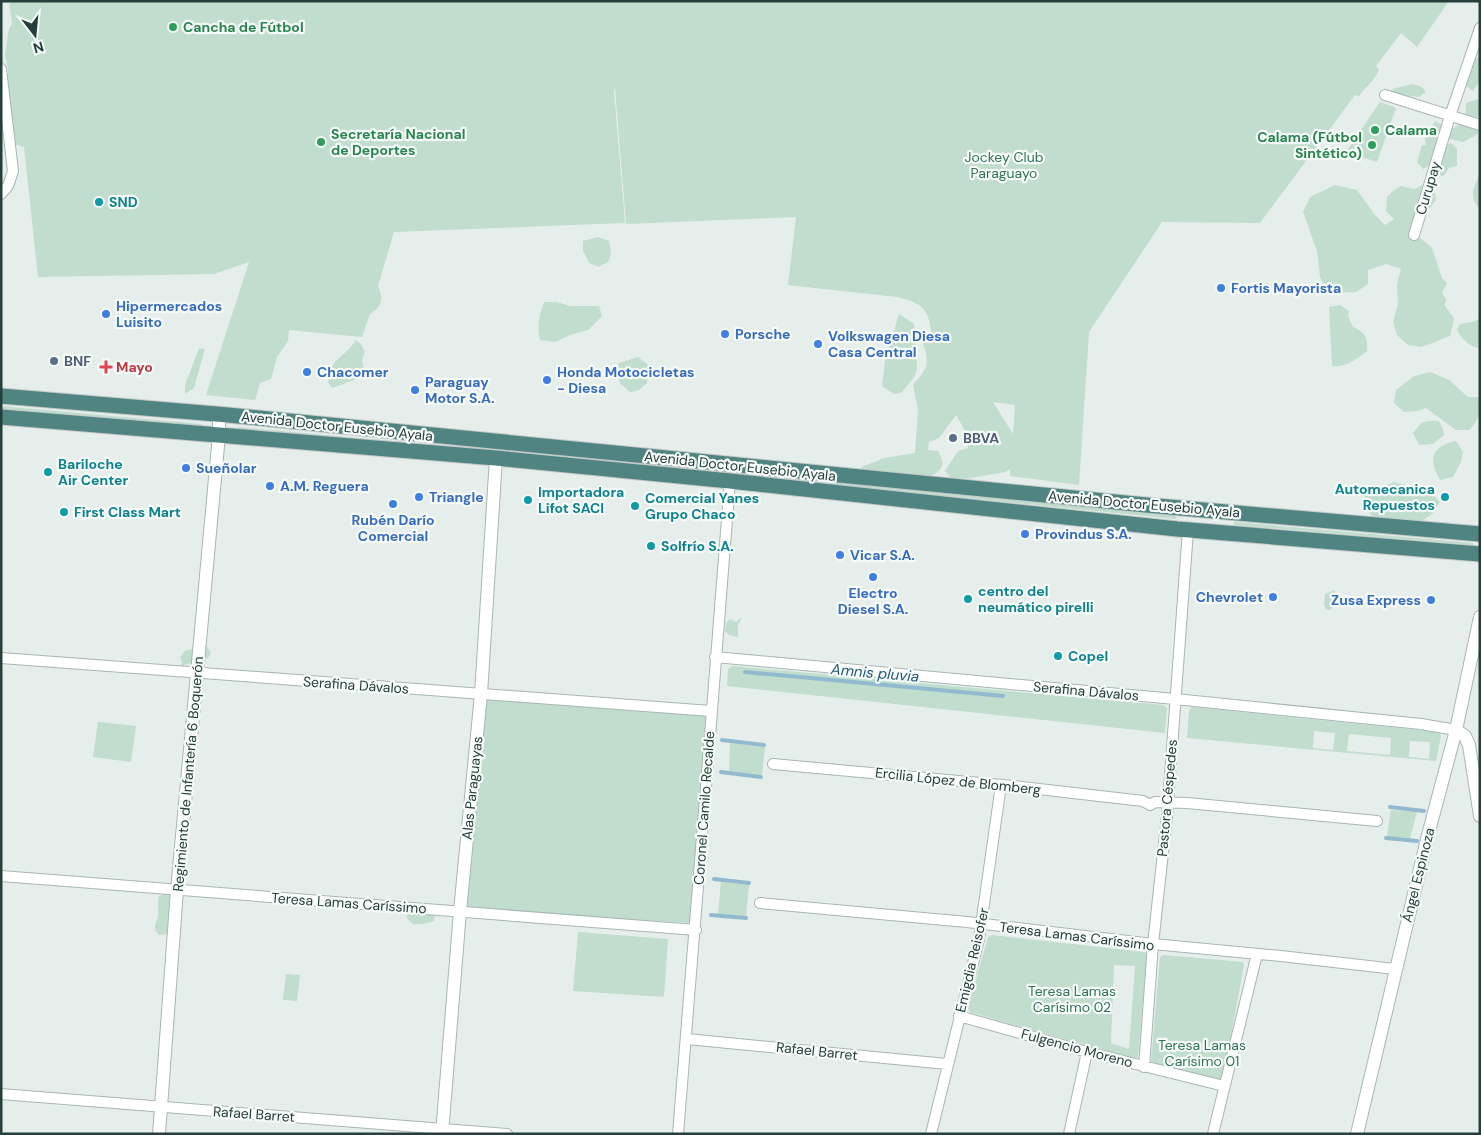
<svg xmlns="http://www.w3.org/2000/svg" width="1481" height="1135" font-family="'DM Sans',sans-serif">
<rect width="100%" height="100%" fill="#e5eeeb"/>
<path fill="#c0ddcd" fill-rule="evenodd" d="M 9,1 L 1449,1 L 1417,47 L 1401,33 L 1376,66 L 1379,69 C 1375,81 1366,86 1359,96 L 1355,95 L 1260,223 L 1162,222 L 1089,332 L 1079,485 L 1010,476 L 1010,469 L 1005,472 L 965,479 L 951,478 L 945,471 L 958,451 L 968,448 L 967,434 L 956,415 L 939,438 L 929,442 L 928,450 L 938,451 C 940,455 944,462 942,466 C 938,478 906,484 894,488 L 1176,516 L 1176,519 L 765,478 L 766,475 L 858,475 L 862,467 L 884,458 L 915,453 L 918,410 L 913,384 C 932,366 928,359 921,337 L 932,335 C 928,308 924,304 897,297 L 788,285 L 796,217 L 626,224 L 615,88 L 614,91 L 625,223 L 394,232 L 378,286 C 384,298 382,307 370,314 L 362,337 L 289,330 L 288,341 L 277,357 L 271,379 L 260,383 L 255,400 L 206,395 L 249,262 L 214,274 L 38,277 L 24,147 L 14,144 L 5,90 L 8,70 L 5,54 L 9,29 L 12,24 ZM 993,402 L 1015,405 L 1013,434 Z
M 1479,57 L 1480,80 L 1473,91 L 1466,86 L 1471,74 L 1469,69 L 1470,63 Z
M 1413,84 L 1422,87 L 1426,92 L 1419,97 L 1395,95 L 1392,89 Z
M 1478,99 L 1480,100 L 1480,115 L 1476,117 L 1480,119 L 1480,133 L 1463,142 L 1449,139 L 1447,135 L 1450,130 L 1465,121 L 1466,103 Z
M 1380,102 L 1396,108 L 1377,162 L 1346,152 Z
M 1435,121 L 1444,126 L 1435,162 L 1423,169 L 1417,162 L 1422,145 L 1426,145 L 1425,139 Z
M 1451,143 L 1457,149 L 1457,166 L 1449,168 L 1443,177 L 1437,172 L 1447,144 Z
M 1480,174 L 1480,209 C 1468,197 1474,187 1480,174 Z
M 1426,184 L 1434,188 L 1436,200 L 1418,223 L 1419,237 L 1432,248 L 1442,278 L 1447,283 L 1442,293 L 1446,299 L 1445,306 L 1454,318 L 1450,336 L 1422,347 L 1408,345 L 1397,335 L 1393,322 L 1398,304 L 1397,284 L 1401,269 L 1386,264 L 1368,270 L 1368,284 L 1356,292 L 1329,293 L 1320,277 L 1317,251 L 1303,212 L 1310,197 L 1335,185 L 1357,190 L 1375,215 L 1385,225 L 1394,219 L 1386,211 L 1387,197 L 1394,190 L 1401,186 L 1414,189 Z
M 598,237 L 609,241 L 611,251 L 609,261 L 599,267 L 589,263 L 583,250 L 583,241 Z
M 544,302 L 557,302 L 570,306 L 599,306 L 602,316 L 588,330 L 570,335 L 555,342 L 540,340 C 537,326 539,315 544,302 Z
M 1340,305 L 1349,311 L 1348,316 L 1353,327 C 1365,332 1368,337 1367,351 C 1357,359 1345,368 1332,366 L 1329,307 Z
M 899,314 L 914,324 L 917,368 L 915,376 L 901,393 L 894,394 L 882,386 L 885,361 Z
M 1480,319 L 1480,348 C 1469,347 1462,339 1457,330 L 1460,324 L 1472,322 Z
M 356,340 L 361,344 L 365,352 L 362,360 L 365,373 L 357,379 L 332,388 L 328,382 C 331,356 344,359 356,340 Z
M 199,348 L 205,349 L 194,388 L 185,394 L 185,385 Z
M 638,357 L 648,365 L 647,383 L 639,390 L 630,392 L 620,383 L 615,370 L 619,363 Z
M 1430,372 L 1449,380 L 1468,397 L 1480,397 C 1480,412 1480,420 1469,430 L 1456,430 L 1426,408 L 1418,411 L 1404,412 L 1394,403 L 1396,390 L 1414,376 Z
M 1,406 L 201,424 L 202,425 L 201,427 L 1,409 Z
M 1428,421 L 1439,421 L 1443,429 L 1444,435 L 1433,444 L 1419,445 L 1413,433 L 1421,423 Z
M 237,427 L 482,449 L 483,450 L 237,430 Z
M 1456,441 L 1463,452 L 1461,462 L 1453,477 L 1440,480 C 1428,459 1431,446 1456,441 Z
M 514,452 L 720,470 L 721,471 L 719,473 L 513,453 Z
M 1394,482 C 1416,489 1423,483 1440,502 L 1432,514 L 1420,522 L 1374,518 L 1361,503 L 1366,494 Z
M 1234,522 L 1473,543 L 1473,545 L 1234,525 Z
M 1335,590 C 1335,598 1337,604 1330,610 L 1326,610 L 1324,604 L 1325,594 Z
M 742,617 L 738,625 L 738,637 L 729,635 L 725,631 L 726,623 L 730,619 L 736,622 Z
M 206,645 L 211,653 L 208,658 L 181,666 L 182,662 L 180,657 L 185,651 Z
M 732,666 L 1163,705 L 1167,708 L 1165,733 L 727,686 L 728,669 Z
M 486,699 L 706,714 L 692,923 L 467,909 Z
M 1192,707 L 1439,732 L 1441,736 L 1436,761 L 1187,738 L 1189,711 ZM 1314,731 L 1335,733 L 1333,750 L 1313,748 ZM 1349,734 L 1391,738 L 1390,755 L 1347,751 ZM 1410,741 L 1430,742 L 1429,759 L 1409,757 Z
M 98,722 L 136,726 L 131,762 L 93,757 Z
M 730,743 L 765,747 L 762,775 L 729,771 Z
M 1391,810 L 1417,812 L 1410,838 L 1387,837 Z
M 721,882 L 749,885 L 746,916 L 718,914 Z
M 172,891 L 174,929 L 167,934 L 159,935 L 155,930 L 155,925 L 158,917 L 158,900 L 159,896 Z
M 433,909 L 435,915 L 434,921 L 424,924 L 413,924 L 407,918 L 407,912 Z
M 578,932 L 668,939 L 664,997 L 573,991 Z
M 992,935 L 1145,952 L 1147,955 L 1138,1057 L 1134,1059 L 970,1012 L 968,1008 L 988,937 ZM 1114,965 L 1135,966 L 1129,1049 L 1111,1043 Z
M 1163,955 L 1243,962 L 1244,965 L 1223,1079 L 1220,1081 L 1153,1063 L 1151,1061 L 1160,957 Z
M 286,974 L 300,975 L 297,1001 L 283,1000 Z"/>
<g fill="none" stroke-linecap="round" stroke-linejoin="round">
<path stroke="#91bacf" stroke-width="4" d="M 745,672 L 1003,696
M 722,740 L 764,745
M 721,772 L 761,777
M 1390,807 L 1424,811
M 1386,838 L 1417,841
M 714,879 L 749,883
M 711,915 L 746,918"/>
<g stroke="#a8b6b3" stroke-width="12">
<path id="minor" d="M 1,69 L 13,171 L 8,186 L 1,194
M 1385,95 L 1480,125
M 1414,235 L 1450,116 L 1480,28
M 715,657 L 1175,699 L 1421,724 L 1456,730
M 1,658 L 711,711
M 773,764 L 1013,786 L 1143,801 L 1150,805 L 1155,802 L 1187,803 L 1377,821
M 1,876 L 696,930
M 760,903 L 967,922 L 1153,944 L 1281,956 L 1395,969
M 959,1016 L 1087,1052 L 1224,1086
M 687,1039 L 947,1064
M 1144,1067 L 1153,944 L 1167,816 L 1188,530
M 1,1094 L 507,1134
M 678,1134 C 697,916 712,699 730,481
M 931,1134 L 979,939 L 1001,785
M 1069,1134 L 1087,1052
M 1213,1134 L 1257,954"/>
</g>
<g stroke="#a8b6b3" stroke-width="14">
<path id="tertiary" d="M 1456,730 L 1465,736 L 1469,745 L 1480,816
M 159,1134 L 177,890 L 219,435 L 219,415
M 442,1134 L 460,911 L 481,694 L 496,458
M 1357,1134 L 1428,835 L 1456,730 L 1480,617"/>
</g>
<g stroke="#c2c9c8" stroke-width="17">
<path id="trunk" d="M 1,396 L 228,415 L 1146,505 L 1480,534
M 1,417 L 496,458 L 730,481 L 1177,529 L 1480,554"/>
</g>
<use href="#minor" stroke="#fff" stroke-width="10"/>
<use href="#tertiary" stroke="#fff" stroke-width="12"/>
<use href="#trunk" stroke="#4f8482" stroke-width="15"/>
</g>
<g fill="#2e9e5b" stroke="#f6faf9" stroke-width="2">
<circle cx="173" cy="27" r="5"/>
<circle cx="1375" cy="130" r="5"/>
<circle cx="321" cy="142" r="5"/>
<circle cx="1372" cy="145" r="5"/>
</g>
<g fill="#0f9aa8" stroke="#f6faf9" stroke-width="2">
<circle cx="99" cy="202" r="5"/>
<circle cx="48" cy="472" r="5"/>
<circle cx="1445" cy="497" r="5"/>
<circle cx="528" cy="500" r="5"/>
<circle cx="635" cy="506" r="5"/>
<circle cx="64" cy="512" r="5"/>
<circle cx="651" cy="546" r="5"/>
<circle cx="968" cy="599" r="5"/>
<circle cx="1058" cy="656" r="5"/>
</g>
<g fill="#3f7fe0" stroke="#f6faf9" stroke-width="2">
<circle cx="1221" cy="288" r="5"/>
<circle cx="106" cy="314" r="5"/>
<circle cx="725" cy="334" r="5"/>
<circle cx="818" cy="344" r="5"/>
<circle cx="307" cy="372" r="5"/>
<circle cx="547" cy="380" r="5"/>
<circle cx="415" cy="390" r="5"/>
<circle cx="186" cy="468" r="5"/>
<circle cx="270" cy="486" r="5"/>
<circle cx="419" cy="497" r="5"/>
<circle cx="393" cy="504" r="5"/>
<circle cx="1025" cy="534" r="5"/>
<circle cx="840" cy="555" r="5"/>
<circle cx="873" cy="577" r="5"/>
<circle cx="1273" cy="597" r="5"/>
<circle cx="1431" cy="600" r="5"/>
</g>
<g fill="#5c6f8a" stroke="#f6faf9" stroke-width="2">
<circle cx="54" cy="361" r="5"/>
<circle cx="953" cy="438" r="5"/>
</g>
<path fill="#e0444e" stroke="#f6faf9" stroke-width="2" d="M103.5 359.5h5v5h5v5h-5v5h-5v-5h-5v-5h5z"/>
<g text-anchor="middle" dominant-baseline="central" stroke-width="4.5" stroke-linejoin="round" paint-order="stroke">
<g font-size="14" font-weight="bold" fill="#27864d" stroke="#f6faf9" text-anchor="start">
<text x="183" y="27">Cancha de Fútbol</text>
<text x="1385" y="130">Calama</text>
<text x="331" y="134">Secretaría Nacional<tspan x="331" dy="16">de Deportes</tspan></text>
<text x="1362" y="137" text-anchor="end">Calama (Fútbol<tspan x="1362" dy="16">Sintético)</tspan></text>
</g>
<g font-size="14" fill="#317457" stroke="#f6faf9">
<text x="1004" y="157">Jockey Club<tspan x="1004" dy="16">Paraguayo</tspan></text>
<text x="1072" y="991">Teresa Lamas<tspan x="1072" dy="16">Carísimo 02</tspan></text>
<text x="1202" y="1045">Teresa Lamas<tspan x="1202" dy="16">Carísimo 01</tspan></text>
</g>
<g font-size="14" fill="#253f3c" stroke="#f6faf9">
<text transform="translate(1428 188) rotate(-73)">Curupay</text>
<text transform="translate(337 426) rotate(6)">Avenida Doctor Eusebio Ayala</text>
<text transform="translate(740 466) rotate(6)">Avenida Doctor Eusebio Ayala</text>
<text transform="translate(1144 504) rotate(5)">Avenida Doctor Eusebio Ayala</text>
<text transform="translate(356 685) rotate(4)">Serafina Dávalos</text>
<text transform="translate(1086 691) rotate(5)">Serafina Dávalos</text>
<text transform="translate(188 774) rotate(-85)">Regimiento de Infantería 6 Boquerón</text>
<text transform="translate(958 781) rotate(6)">Ercilia López de Blomberg</text>
<text transform="translate(472 788) rotate(-84)">Alas Paraguayas</text>
<text transform="translate(1167 798) rotate(-85)">Pastora Céspedes</text>
<text transform="translate(704 808) rotate(-86)">Coronel Camilo Recalde</text>
<text transform="translate(1418 875) rotate(-76)">Ángel Espinoza</text>
<text transform="translate(349 903) rotate(4)">Teresa Lamas Caríssimo</text>
<text transform="translate(1077 936) rotate(7)">Teresa Lamas Caríssimo</text>
<text transform="translate(972 960) rotate(-77)">Emigdia Reisofer</text>
<text transform="translate(1077 1048) rotate(15)">Fulgencio Moreno</text>
<text transform="translate(817 1051) rotate(6)">Rafael Barret</text>
<text transform="translate(254 1114) rotate(4)">Rafael Barret</text>
</g>
<g font-size="14" font-weight="bold" fill="#0d838f" stroke="#f6faf9" text-anchor="start">
<text x="109" y="202">SND</text>
<text x="58" y="464">Bariloche<tspan x="58" dy="16">Air Center</tspan></text>
<text x="1435" y="489" text-anchor="end">Automecanica<tspan x="1435" dy="16">Repuestos</tspan></text>
<text x="538" y="492">Importadora<tspan x="538" dy="16">Lifot SACI</tspan></text>
<text x="645" y="498">Comercial Yanes<tspan x="645" dy="16">Grupo Chaco</tspan></text>
<text x="74" y="512">First Class Mart</text>
<text x="661" y="546">Solfrío S.A.</text>
<text x="978" y="591">centro del<tspan x="978" dy="16">neumático pirelli</tspan></text>
<text x="1068" y="656">Copel</text>
</g>
<g font-size="14" font-weight="bold" fill="#366cbe" stroke="#f6faf9" text-anchor="start">
<text x="1231" y="288">Fortis Mayorista</text>
<text x="116" y="306">Hipermercados<tspan x="116" dy="16">Luisito</tspan></text>
<text x="735" y="334">Porsche</text>
<text x="828" y="336">Volkswagen Diesa<tspan x="828" dy="16">Casa Central</tspan></text>
<text x="317" y="372">Chacomer</text>
<text x="557" y="372">Honda Motocicletas<tspan x="557" dy="16">- Diesa</tspan></text>
<text x="425" y="382">Paraguay<tspan x="425" dy="16">Motor S.A.</tspan></text>
<text x="196" y="468">Sueñolar</text>
<text x="280" y="486">A.M. Reguera</text>
<text x="429" y="497">Triangle</text>
<text x="393" y="520" text-anchor="middle">Rubén Darío<tspan x="393" dy="16">Comercial</tspan></text>
<text x="1035" y="534">Provindus S.A.</text>
<text x="850" y="555">Vicar S.A.</text>
<text x="873" y="593" text-anchor="middle">Electro<tspan x="873" dy="16">Diesel S.A.</tspan></text>
<text x="1263" y="597" text-anchor="end">Chevrolet</text>
<text x="1421" y="600" text-anchor="end">Zusa Express</text>
</g>
<g font-size="14" font-weight="bold" fill="#4e5e75" stroke="#f6faf9" text-anchor="start">
<text x="64" y="361">BNF</text>
<text x="963" y="438">BBVA</text>
</g>
<g font-size="14" font-weight="bold" fill="#be3a42" stroke="#f6faf9" text-anchor="start">
<text x="116" y="367">Mayo</text>
</g>
<g font-size="15" font-style="italic" fill="#225a78" stroke="#f6faf9">
<text transform="translate(875 673) rotate(5)">Amnis pluvia</text>
</g>
</g>
<rect width="1481" height="1135" fill="none" stroke="#253f3c" stroke-width="5"/>
<g transform="translate(35 35) rotate(164)" stroke="#f6faf9" stroke-width="4" paint-order="stroke">
<path d="M0-4L9 19L0 12L-9 19Z" fill="#253f3c"/>
<text y="-8" font-size="14" font-weight="bold" text-anchor="middle" fill="#253f3c">N</text>
</g>
</svg>
